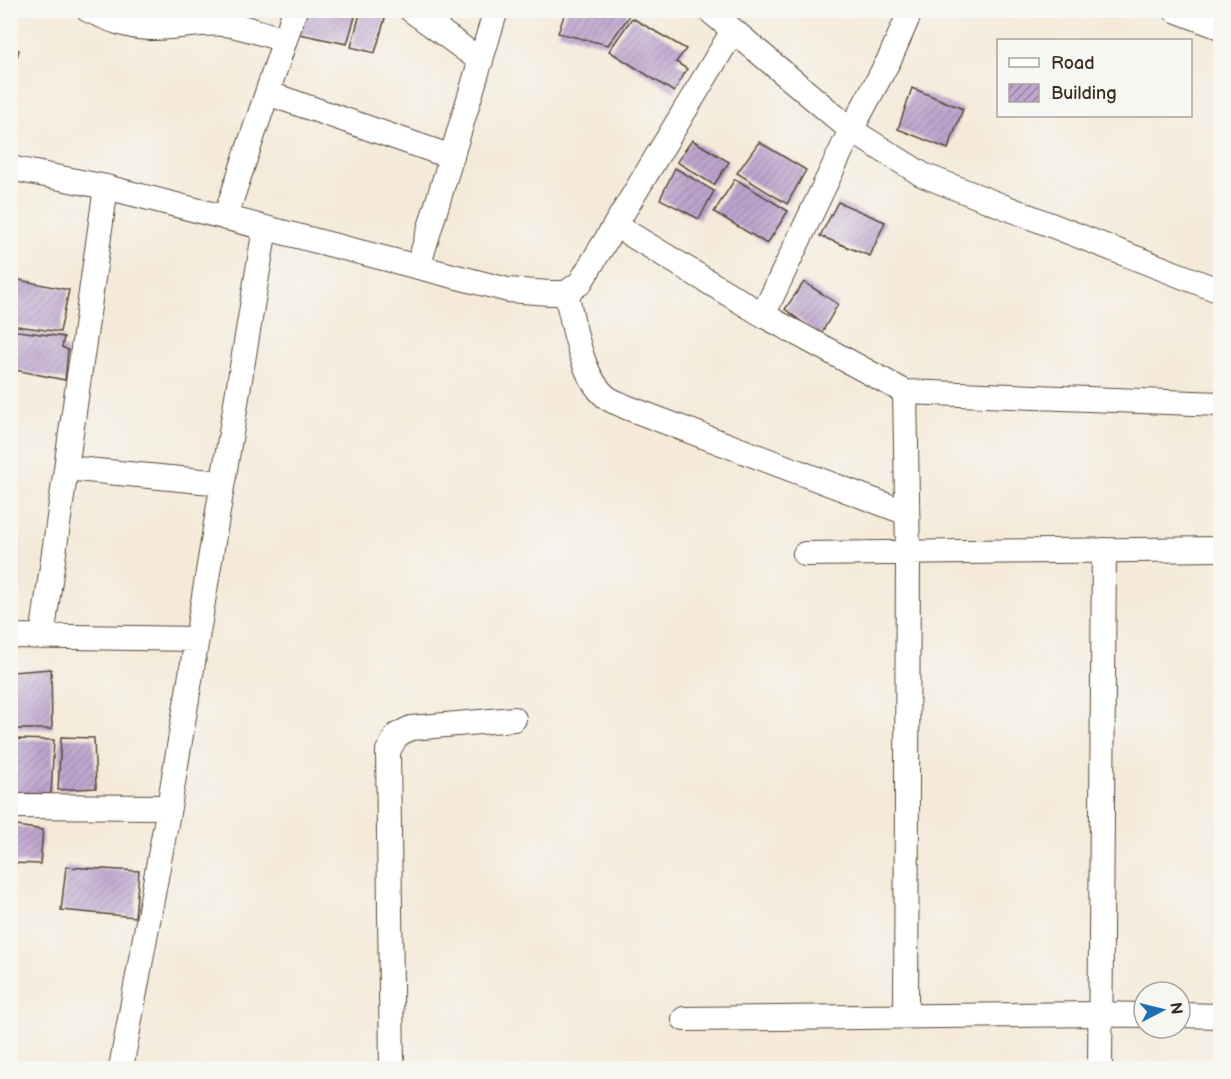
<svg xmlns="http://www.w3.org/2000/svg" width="1231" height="1079" font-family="'Balsamiq Sans',sans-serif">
<defs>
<pattern id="building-hatch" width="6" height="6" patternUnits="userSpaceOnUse" patternTransform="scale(1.5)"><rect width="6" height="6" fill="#bea4ce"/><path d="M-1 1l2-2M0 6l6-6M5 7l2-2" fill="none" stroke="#9c86a7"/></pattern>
</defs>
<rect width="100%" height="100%" fill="#f6f6f2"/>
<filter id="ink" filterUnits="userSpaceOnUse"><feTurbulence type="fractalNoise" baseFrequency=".0167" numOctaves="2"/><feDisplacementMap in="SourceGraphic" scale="12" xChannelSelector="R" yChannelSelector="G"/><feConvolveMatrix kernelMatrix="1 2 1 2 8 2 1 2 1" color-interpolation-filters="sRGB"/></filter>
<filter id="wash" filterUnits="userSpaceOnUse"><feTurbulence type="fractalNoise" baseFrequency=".008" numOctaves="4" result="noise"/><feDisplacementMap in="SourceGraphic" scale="24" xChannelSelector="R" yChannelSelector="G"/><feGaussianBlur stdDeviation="1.35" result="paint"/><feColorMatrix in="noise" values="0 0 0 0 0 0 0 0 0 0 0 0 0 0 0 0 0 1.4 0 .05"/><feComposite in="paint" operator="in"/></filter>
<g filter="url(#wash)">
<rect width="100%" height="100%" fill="#f5ead9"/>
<g id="blocks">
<path fill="url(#building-hatch)" d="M 306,10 L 357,10 L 347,44 L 299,34 Z
M 361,10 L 387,11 L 375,53 L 351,47 Z
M 566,10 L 628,10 L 628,18 L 608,45 L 558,33 Z
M 632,18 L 686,49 L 676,62 L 687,69 L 674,92 L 609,51 Z
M 10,48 L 19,50 L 11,78 L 10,78 Z
M 912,88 L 963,109 L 948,149 L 898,129 Z
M 692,140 L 729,162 L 714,185 L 677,162 Z
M 759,142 L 806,170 L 787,204 L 737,173 Z
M 675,168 L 714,191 L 699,219 L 660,199 Z
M 735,179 L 788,211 L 767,244 L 714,212 Z
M 838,202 L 885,222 L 870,256 L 820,236 Z
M 14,279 L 69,290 L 60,332 L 10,325 L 10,295 Z
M 804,282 L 838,304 L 820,336 L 785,309 Z
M 10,330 L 64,337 L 62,347 L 68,350 L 65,380 L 10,369 Z
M 51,669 L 52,729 L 13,729 L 12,672 Z
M 61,737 L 94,738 L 96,788 L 58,790 Z
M 14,739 L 54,740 L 51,794 L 13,793 Z
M 10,825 L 43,830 L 40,864 L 10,863 Z
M 66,867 L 139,871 L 135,917 L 61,910 Z"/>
</g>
</g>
<g filter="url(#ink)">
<use href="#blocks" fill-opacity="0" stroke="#57473a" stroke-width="1.5"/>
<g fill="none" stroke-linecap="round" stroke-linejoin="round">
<g stroke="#57473a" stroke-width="26">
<path id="minor" d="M 88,10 C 108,19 128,28 151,28 C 176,29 200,21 225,24 C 244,26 266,35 284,40
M 411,10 L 481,61
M 709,10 L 851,130 L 923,175 L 1220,291
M 1175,10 L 1220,27
M 267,93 L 452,157
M 10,168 L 106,187 L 508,290 L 550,293 L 566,293 L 580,283 L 733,31
M 225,218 L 295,10
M 615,225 L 763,315 L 905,392
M 418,267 L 496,10
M 566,293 C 574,324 581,380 609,399 C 614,402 621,404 626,407 L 907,513
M 763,315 L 851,130 L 890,58 L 911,10
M 66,468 L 222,483
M 805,554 L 1220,549
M 10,636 L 197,639
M 42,637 L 106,187
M 10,806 L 169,807
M 1180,1015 L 1220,1016
M 906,1016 L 908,552 L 905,392 L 1220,404
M 684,1019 L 1101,1014 L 1144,1015
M 121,1068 L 169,807 L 265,228
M 392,1068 L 388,751 L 397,735 L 411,728 L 514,719
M 1100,1068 L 1104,550"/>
</g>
<use href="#minor" stroke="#fff" stroke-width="24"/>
</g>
</g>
<rect width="1231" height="1079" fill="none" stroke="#f6f6f2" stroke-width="36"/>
<rect x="997" y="39" width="195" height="78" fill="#f6f6f2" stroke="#aba49d" stroke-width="1.5"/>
<rect x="1009" y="58" width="30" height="9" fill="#ffffff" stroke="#aba49d" stroke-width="1.5"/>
<text x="1051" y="69" font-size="18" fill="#3b2a1e">Road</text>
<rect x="1009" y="84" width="30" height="18" fill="url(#building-hatch)" stroke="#aba49d" stroke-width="1.5"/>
<text x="1051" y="99" font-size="18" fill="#3b2a1e">Building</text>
<g transform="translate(1162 1010) rotate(83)"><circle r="28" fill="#f6f6f2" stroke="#aba49d" stroke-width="1.5"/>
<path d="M0-4.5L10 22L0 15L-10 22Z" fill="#1f6fb2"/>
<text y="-9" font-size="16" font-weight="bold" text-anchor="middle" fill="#3b2a1e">N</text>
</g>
</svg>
